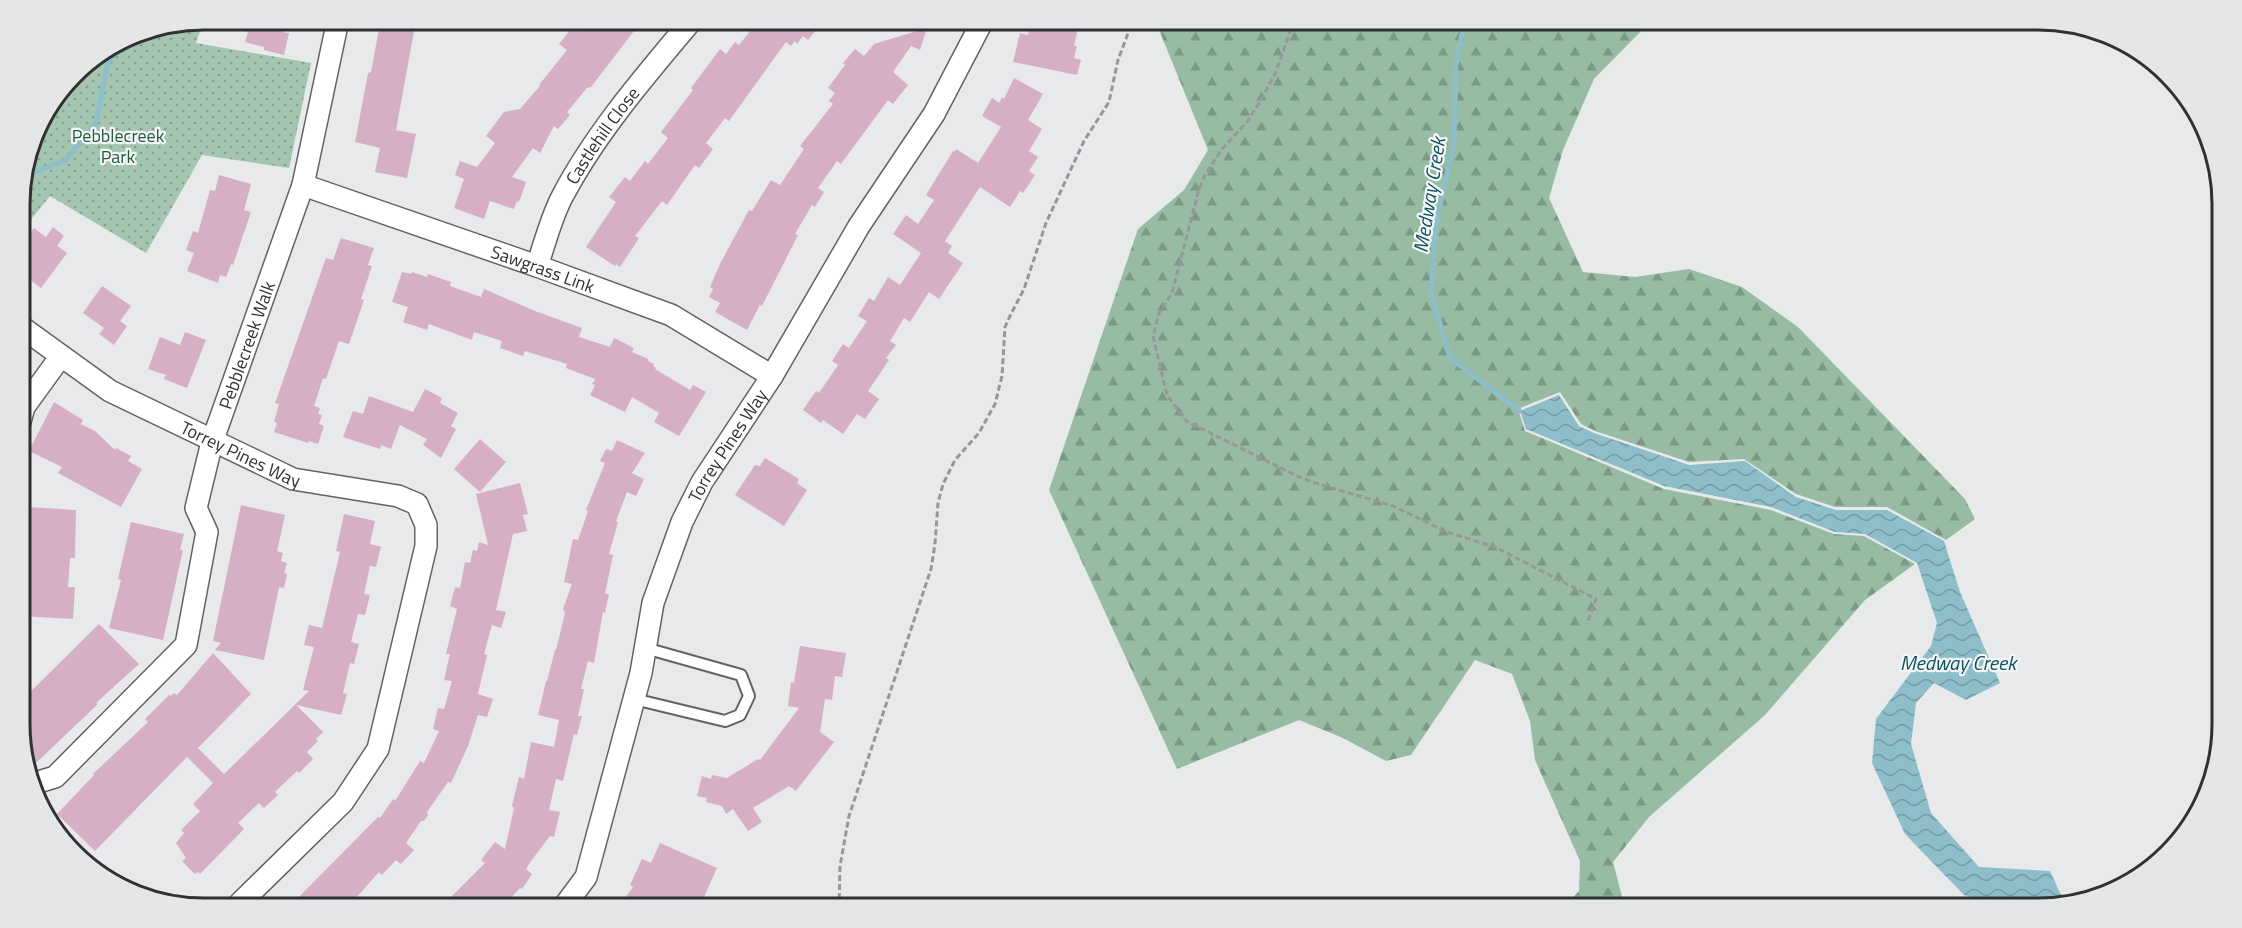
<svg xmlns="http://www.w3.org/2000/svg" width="2242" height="928" font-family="'Titillium Web',sans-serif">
<defs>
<pattern id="forest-firs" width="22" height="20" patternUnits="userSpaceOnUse" patternTransform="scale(1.5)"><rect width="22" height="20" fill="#97bca3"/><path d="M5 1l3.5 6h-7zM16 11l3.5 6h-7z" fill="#7c9985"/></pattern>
<pattern id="park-dots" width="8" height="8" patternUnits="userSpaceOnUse" patternTransform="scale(1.5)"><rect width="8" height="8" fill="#a4c5af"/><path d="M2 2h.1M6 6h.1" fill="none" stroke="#86a18f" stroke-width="1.8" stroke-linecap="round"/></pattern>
<pattern id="water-waves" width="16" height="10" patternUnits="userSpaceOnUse" patternTransform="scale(1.5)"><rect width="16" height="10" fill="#8ebec9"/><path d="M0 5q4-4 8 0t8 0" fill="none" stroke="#749ba4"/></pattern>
</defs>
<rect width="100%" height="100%" fill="#e7e9eb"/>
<path fill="url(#forest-firs)" d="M 1155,20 L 1652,20 L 1594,79 L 1563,150 L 1549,198 L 1583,272 L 1635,277 L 1689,269 L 1742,287 L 1798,327 L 1965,499 L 1975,519 L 1946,540 L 1887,507 L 1835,507 L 1796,494 L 1744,459 L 1689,462 L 1595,431 L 1581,424 L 1560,392 L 1518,409 L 1525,431 L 1664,489 L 1771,510 L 1834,534 L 1864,536 L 1915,564 L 1865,600 L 1765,715 L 1649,817 L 1613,862 L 1625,908 L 1563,908 L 1579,891 L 1580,861 L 1535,760 L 1530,721 L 1512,674 L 1475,660 L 1411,755 L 1386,761 L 1343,738 L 1299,720 L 1177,769 L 1049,490 L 1138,229 L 1184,190 L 1208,150 Z"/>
<path fill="url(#park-dots)" d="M 204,20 L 196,43 L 311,63 L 289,168 L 202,155 L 146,253 L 50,196 L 20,233 L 20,191 L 39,122 L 82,65 L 133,33 Z"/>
<path fill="url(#water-waves)" d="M 1559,395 L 1579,426 L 1594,433 L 1689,465 L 1745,461 L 1796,497 L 1836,510 L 1887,510 L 1944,541 L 1960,592 L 2000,683 L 1966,700 L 1934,683 L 1916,703 L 1911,744 L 1931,813 L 1979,867 L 2050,871 L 2060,893 L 2068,902 L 2050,908 L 2007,908 L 1964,895 L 1905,834 L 1872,763 L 1876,719 L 1931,646 L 1937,623 L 1917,563 L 1865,534 L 1835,532 L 1771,507 L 1664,486 L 1526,429 L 1520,411 Z"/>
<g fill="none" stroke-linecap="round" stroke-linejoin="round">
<path stroke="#8ebec9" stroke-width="5" d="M 1465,20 L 1456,64 L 1454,143 L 1436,224 L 1431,293 L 1450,358 L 1520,411
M 24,176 L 66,160 L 96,123 L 107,67 L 116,45"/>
</g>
<path fill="#d6afc4" d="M 219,20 L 285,20 L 282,32 L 289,33 L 284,55 L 264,50 L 264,47 L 245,42 L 248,32 L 218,25 Z
M 383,20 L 416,20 L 396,130 L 416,134 L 407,178 L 375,172 L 380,148 L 355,142 L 368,73 L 371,72 L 379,29 L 381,29 Z
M 594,20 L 635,20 L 629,28 L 634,31 L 591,87 L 587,88 L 567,112 L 570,115 L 558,129 L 554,126 L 540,153 L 533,148 L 512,177 L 526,182 L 519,202 L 517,201 L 514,209 L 490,201 L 484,219 L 454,208 L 464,179 L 455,175 L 460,161 L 477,167 L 495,143 L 486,136 L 504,112 L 520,109 L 540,86 L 539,85 L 567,50 L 559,44 L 573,26 L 581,32 L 585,26 L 588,29 Z
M 759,20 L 824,20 L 808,40 L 803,36 L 797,44 L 795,41 L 791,46 L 786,42 L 729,121 L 725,118 L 706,143 L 713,149 L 699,168 L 695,165 L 667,205 L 662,201 L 635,236 L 639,238 L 620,267 L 616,264 L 615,266 L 586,247 L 616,202 L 609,197 L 625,177 L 630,181 L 645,161 L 648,164 L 668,138 L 661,132 L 693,90 L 691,88 L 720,49 L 726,54 L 735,42 L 739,45 Z
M 1031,20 L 1061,20 L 1079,24 L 1074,46 L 1077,46 L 1074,58 L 1081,60 L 1077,75 L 1013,62 L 1020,33 L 1028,35 Z
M 927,28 L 920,50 L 911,46 L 893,72 L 908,85 L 893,104 L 888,100 L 841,164 L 837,161 L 818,188 L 824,192 L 815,207 L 812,205 L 795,234 L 798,235 L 762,306 L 760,305 L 747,330 L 715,312 L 720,303 L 709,297 L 713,289 L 710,287 L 720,264 L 749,210 L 752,211 L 771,180 L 780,185 L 804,149 L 800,146 L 833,104 L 829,101 L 835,93 L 828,88 L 845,65 L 843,63 L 855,49 L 864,56 L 874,44 Z
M 1014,78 L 1043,94 L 1028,120 L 1042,129 L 1029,151 L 1038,157 L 1029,171 L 1035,175 L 1023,193 L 1020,191 L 1010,207 L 980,187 L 945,241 L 952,246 L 948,253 L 963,263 L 939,299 L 929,292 L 910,322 L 904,318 L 890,341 L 896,345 L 886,358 L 889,360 L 868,391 L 879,399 L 865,419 L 857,414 L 843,434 L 823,420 L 821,423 L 803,410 L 816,391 L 819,393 L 838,365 L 832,361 L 843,344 L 849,348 L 867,321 L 858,316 L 869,298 L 874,301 L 888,277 L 900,285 L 921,253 L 893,234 L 906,215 L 918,224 L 934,200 L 926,195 L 953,151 L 954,152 L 956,149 L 978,163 L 1001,127 L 982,116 L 992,98 L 999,103 L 1002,97 L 1004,99 Z
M 219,175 L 251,184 L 244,210 L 251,212 L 233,265 L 231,264 L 226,277 L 220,275 L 218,283 L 187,271 L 194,253 L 186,250 L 193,231 L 198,233 L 210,190 L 215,191 Z
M 53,227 L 64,236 L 57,246 L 67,253 L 41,288 L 26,277 L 31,270 L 20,261 L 20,246 L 34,228 L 46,237 Z
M 341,238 L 374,248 L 368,265 L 372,266 L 361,299 L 364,300 L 349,344 L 339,341 L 326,379 L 323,378 L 314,406 L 320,408 L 318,414 L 322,415 L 319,424 L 324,426 L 318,444 L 309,441 L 308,443 L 274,432 L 277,423 L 274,422 L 279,404 L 275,403 L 326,258 L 333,260 Z
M 402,272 L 411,274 L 412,272 L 427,277 L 428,274 L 451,282 L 450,286 L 481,297 L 484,289 L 535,311 L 582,328 L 579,337 L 610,347 L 614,338 L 634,348 L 632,352 L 648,359 L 648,361 L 654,364 L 653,366 L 656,368 L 655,369 L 690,390 L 693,385 L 706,392 L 679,436 L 654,422 L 659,413 L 632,397 L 625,412 L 590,395 L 595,385 L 592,384 L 595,379 L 566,368 L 567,364 L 525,351 L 523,356 L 500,348 L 502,341 L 474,332 L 472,340 L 429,324 L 427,330 L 403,322 L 408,307 L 392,302 Z
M 102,286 L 131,306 L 120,321 L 127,326 L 114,345 L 99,334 L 104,328 L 83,313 Z
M 185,332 L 206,340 L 187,388 L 164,379 L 166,375 L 148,369 L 160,337 L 180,345 Z
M 425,389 L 442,398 L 440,403 L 458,413 L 451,426 L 456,429 L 441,458 L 423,445 L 427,439 L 400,425 L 391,449 L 381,445 L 380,449 L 343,437 L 353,411 L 363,414 L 369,396 L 413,412 Z
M 54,402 L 83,420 L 81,424 L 95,431 L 115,450 L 116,448 L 131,456 L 128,461 L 142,469 L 121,507 L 58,473 L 62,467 L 29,451 Z
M 480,439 L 506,462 L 480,492 L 454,469 Z
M 617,440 L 645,453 L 632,473 L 644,479 L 636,496 L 627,492 L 616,521 L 618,522 L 609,554 L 613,555 L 605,594 L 609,594 L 605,613 L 603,612 L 594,663 L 588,661 L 581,689 L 584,689 L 578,716 L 582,716 L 577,735 L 574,734 L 563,781 L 556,779 L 549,810 L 560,812 L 554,837 L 550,836 L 531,861 L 526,869 L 532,874 L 522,889 L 520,888 L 502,908 L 440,908 L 485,863 L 481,860 L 495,842 L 505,849 L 514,808 L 512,806 L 519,777 L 524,779 L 531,742 L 554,747 L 559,720 L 538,715 L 546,681 L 547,681 L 555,650 L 556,650 L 565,613 L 563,609 L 572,584 L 564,582 L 573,539 L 578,540 L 588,511 L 586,510 L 605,463 L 600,461 L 606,449 L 612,451 Z
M 765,458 L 799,479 L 797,483 L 807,490 L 784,526 L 735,495 L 755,465 L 760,466 Z
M 520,483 L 528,514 L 523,515 L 527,531 L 513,534 L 496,610 L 506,612 L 501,628 L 492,625 L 484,654 L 487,655 L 478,694 L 493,699 L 487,717 L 478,715 L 468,746 L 451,783 L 448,782 L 427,812 L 428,815 L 424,821 L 421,821 L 406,843 L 414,850 L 401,864 L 396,860 L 382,875 L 379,872 L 347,908 L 288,908 L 378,817 L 380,818 L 393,799 L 395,801 L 420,761 L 424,763 L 439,731 L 433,729 L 438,708 L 444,709 L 452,681 L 444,680 L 450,654 L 446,654 L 457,609 L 450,606 L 455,587 L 460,588 L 465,562 L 470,563 L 473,550 L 477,551 L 479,542 L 488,545 L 476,494 Z
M 241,505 L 285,515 L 277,551 L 283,553 L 281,561 L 287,563 L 284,573 L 287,574 L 284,588 L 279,587 L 264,660 L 215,650 L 221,643 L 213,641 Z
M 29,507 L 76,510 L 75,558 L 70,558 L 68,587 L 75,587 L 73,619 L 21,616 L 26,512 L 29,512 Z
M 344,514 L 375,521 L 370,544 L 381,547 L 376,567 L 370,566 L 364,594 L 370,595 L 365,615 L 358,614 L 351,642 L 359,644 L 354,664 L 350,663 L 343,693 L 347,694 L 341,715 L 296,705 L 323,732 L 316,739 L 318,741 L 307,752 L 313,759 L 299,773 L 297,771 L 275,792 L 278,795 L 264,808 L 259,803 L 238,823 L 244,829 L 200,874 L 198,872 L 195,874 L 182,861 L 186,858 L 176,843 L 184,833 L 181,830 L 200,811 L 193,804 L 213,783 L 187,757 L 95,851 L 57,814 L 94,775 L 93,774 L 148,722 L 145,719 L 169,695 L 171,696 L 174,693 L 177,695 L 213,653 L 251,694 L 198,748 L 224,774 L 309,691 L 303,690 L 314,647 L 304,645 L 309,625 L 322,628 L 340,552 L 336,551 Z
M 131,522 L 184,534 L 180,550 L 183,550 L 163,640 L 109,628 L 121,580 L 118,579 Z
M 99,624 L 139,664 L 96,703 L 98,704 L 36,763 L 35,761 L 29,767 L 21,749 L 21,701 Z
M 800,646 L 846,653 L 842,677 L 835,676 L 832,700 L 825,699 L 820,732 L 834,742 L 796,791 L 789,786 L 753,808 L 762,822 L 748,831 L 733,809 L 726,814 L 722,806 L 706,802 L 707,798 L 697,796 L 702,776 L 711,779 L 712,775 L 727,778 L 758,759 L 760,760 L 799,708 L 788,706 L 791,682 L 794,683 Z
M 660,843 L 717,868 L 699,908 L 618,908 L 633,887 L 630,885 L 642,859 L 651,863 Z"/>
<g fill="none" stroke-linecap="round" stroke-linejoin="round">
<g stroke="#616364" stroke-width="14">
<path id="lane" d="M 634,699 L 725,721 L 740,715 L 749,696 L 741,675 L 645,648"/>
</g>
<g stroke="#616364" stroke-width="24">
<g id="street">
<path id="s1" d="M 303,185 L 537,266 L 671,315 L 772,376"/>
<path id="s2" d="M 537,266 C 545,243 551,218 562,197 C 596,132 646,75 692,20"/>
<path id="s3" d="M 20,326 L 110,391 L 293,479 L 398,496 L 417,504 L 426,525 L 426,546 L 378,749 L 343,802 L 235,908"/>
<path d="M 20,422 L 24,407 L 61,356"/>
<path id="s4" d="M 35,783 L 55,777 L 186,645 L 207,532 L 196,508 L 212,442 L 303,185 L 338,20"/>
<path id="s5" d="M 563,908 L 586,877 L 641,673 L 653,603 L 682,522 L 702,482 L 772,376 L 859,226 L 934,114 L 983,20"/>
</g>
</g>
<path stroke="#969799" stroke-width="3" stroke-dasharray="6 3" stroke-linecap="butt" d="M 1294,20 L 1276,72 L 1261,100 L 1247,122 L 1222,149 L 1205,175 L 1198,193 L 1172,293 L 1159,313 L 1153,336 L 1167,395 L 1186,421 L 1295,475 L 1312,482 L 1393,506 L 1447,532 L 1495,547 L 1596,599 L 1587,624
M 839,908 L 840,866 L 849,816 L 931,569 L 935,544 L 938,503 L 943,484 L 955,460 L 979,433 L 995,404 L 1002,376 L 1005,327 L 1009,318 L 1024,289 L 1046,223 L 1084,141 L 1109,102 L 1118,60 L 1133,20"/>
<use href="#lane" stroke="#fff" stroke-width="10"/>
<use href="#street" stroke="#fff" stroke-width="21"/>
</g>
<g text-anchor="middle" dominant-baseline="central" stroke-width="4.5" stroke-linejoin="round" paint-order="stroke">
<g font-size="18" fill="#205c3b" stroke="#f4f6f8">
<text x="118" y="135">Pebblecreek<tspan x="118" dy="21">Park</tspan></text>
</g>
<g font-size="18" fill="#303132" stroke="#f4f6f8">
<text stroke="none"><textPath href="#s2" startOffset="147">Castlehill Close</textPath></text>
<text stroke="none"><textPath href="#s1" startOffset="254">Sawgrass Link</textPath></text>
<text stroke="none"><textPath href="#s4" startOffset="519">Pebblecreek Walk</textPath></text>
<text stroke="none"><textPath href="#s5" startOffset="496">Torrey Pines Way</textPath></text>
<text stroke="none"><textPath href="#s3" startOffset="256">Torrey Pines Way</textPath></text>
</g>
<g font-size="20" font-style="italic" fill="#0b525e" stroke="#f4f6f8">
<text transform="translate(1429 195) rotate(-81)">Medway Creek</text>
<text x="1958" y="662">Medway Creek</text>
</g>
</g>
<path d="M0 0H2242V928H0ZM204 30H2038A174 174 0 0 1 2212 204V724A174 174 0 0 1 2038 898H204A174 174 0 0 1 30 724V204A174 174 0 0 1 204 30Z" fill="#e4e6e8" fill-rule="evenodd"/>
<path fill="none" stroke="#303132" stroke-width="3" d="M204 30H2038A174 174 0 0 1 2212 204V724A174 174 0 0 1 2038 898H204A174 174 0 0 1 30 724V204A174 174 0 0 1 204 30Z"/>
</svg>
